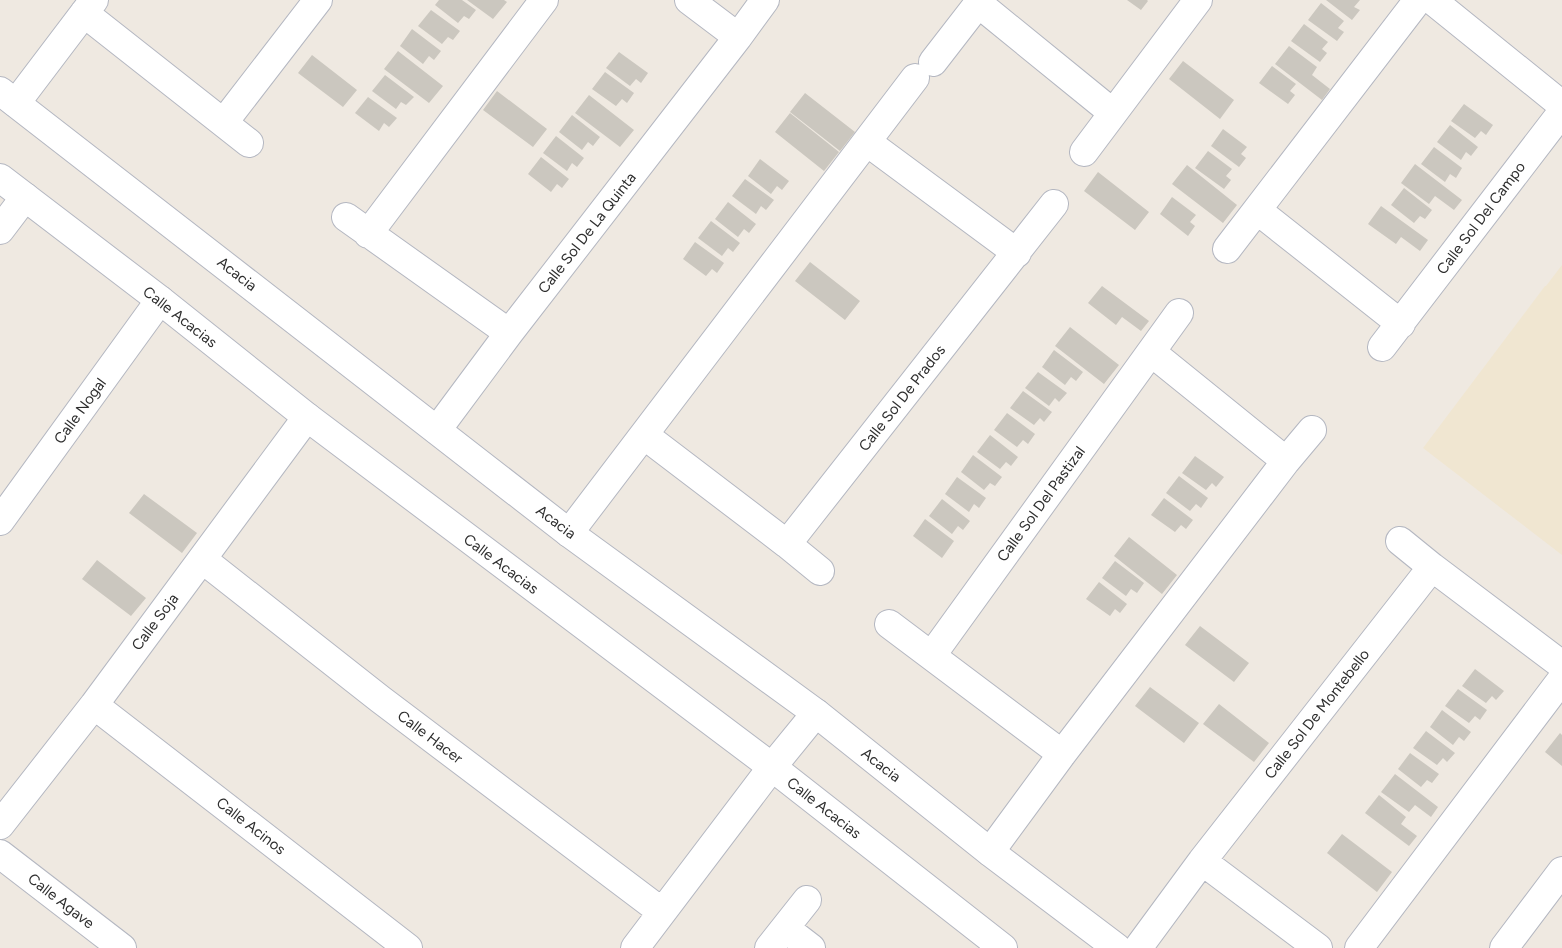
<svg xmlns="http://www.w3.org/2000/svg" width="1562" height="948" font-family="Figtree,sans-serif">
<rect width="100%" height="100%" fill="#efe9e1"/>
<path fill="#f0e6d1" d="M 1562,265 L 1562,555 L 1423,448 L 1545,286 L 1546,286 Z"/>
<path fill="#cbc7bf" d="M 439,0 L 462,0 L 476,10 L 469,19 L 464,16 L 458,23 L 435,5 Z
M 467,0 L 504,0 L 507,2 L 493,19 Z
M 1127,0 L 1147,0 L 1148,1 L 1141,10 Z
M 1326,0 L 1360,0 L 1354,7 L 1360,10 L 1352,20 Z
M 1321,3 L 1344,21 L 1338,28 L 1344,32 L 1337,41 L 1308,20 Z
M 431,10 L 460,31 L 453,40 L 448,37 L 442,44 L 418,26 Z
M 1304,24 L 1328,42 L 1322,49 L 1327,53 L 1320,62 L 1291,41 Z
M 412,29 L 441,51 L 434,60 L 429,56 L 423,64 L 400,46 Z
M 1289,46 L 1317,67 L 1312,75 L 1330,89 L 1322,100 L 1275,64 Z
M 398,51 L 443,86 L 429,103 L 384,69 Z
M 619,52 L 648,73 L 641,83 L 636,79 L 630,86 L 606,68 Z
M 312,55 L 357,90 L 343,107 L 298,73 Z
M 1183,61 L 1234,100 L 1220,119 L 1169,79 Z
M 1272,66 L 1296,84 L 1290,91 L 1295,95 L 1288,104 L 1259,83 Z
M 605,72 L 634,93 L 627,103 L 622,99 L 616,106 L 592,89 Z
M 385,75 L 414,97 L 406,105 L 401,102 L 396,109 L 372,91 Z
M 497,91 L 547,129 L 533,147 L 483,110 Z
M 805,93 L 855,132 L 840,151 L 790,112 Z
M 589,95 L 634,130 L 620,147 L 575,113 Z
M 368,97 L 397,118 L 389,127 L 384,123 L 379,131 L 355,113 Z
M 1464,104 L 1493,125 L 1486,135 L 1481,131 L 1475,138 L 1451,121 Z
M 790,113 L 839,152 L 824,171 L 775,132 Z
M 572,115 L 600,137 L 593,146 L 588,142 L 582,150 L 559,132 Z
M 1450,125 L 1478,147 L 1471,156 L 1466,152 L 1461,160 L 1437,142 Z
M 1223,129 L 1247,147 L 1241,154 L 1246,158 L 1239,167 L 1211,146 Z
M 556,136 L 584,158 L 577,167 L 572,163 L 567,171 L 543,153 Z
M 1434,147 L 1462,168 L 1456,178 L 1450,174 L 1445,182 L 1421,164 Z
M 1208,151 L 1232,169 L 1226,176 L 1231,180 L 1224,189 L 1195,168 Z
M 541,157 L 569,179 L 562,188 L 557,184 L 551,192 L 528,174 Z
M 760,159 L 789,181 L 782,190 L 777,186 L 771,194 L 748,176 Z
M 1415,164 L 1462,200 L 1454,210 L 1435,196 L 1429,204 L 1401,183 Z
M 1187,165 L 1237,205 L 1223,223 L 1172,184 Z
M 1098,172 L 1149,212 L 1135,230 L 1084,191 Z
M 745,179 L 774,200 L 766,210 L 761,206 L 756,214 L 732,196 Z
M 1404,188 L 1432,210 L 1425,219 L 1420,216 L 1414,223 L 1391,205 Z
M 1172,197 L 1196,215 L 1190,222 L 1195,226 L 1188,236 L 1160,214 Z
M 728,202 L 756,224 L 749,233 L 744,229 L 738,237 L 715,219 Z
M 1381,206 L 1428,240 L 1420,251 L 1401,237 L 1396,244 L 1368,224 Z
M 711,221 L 740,243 L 733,252 L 728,248 L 722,256 L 698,238 Z
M 695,242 L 724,263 L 717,273 L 712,269 L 706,276 L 683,259 Z
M 810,262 L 860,301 L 845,320 L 795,281 Z
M 1102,286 L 1149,321 L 1141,331 L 1122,317 L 1116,325 L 1088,303 Z
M 1070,327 L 1119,365 L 1104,384 L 1055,346 Z
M 1054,350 L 1083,372 L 1076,381 L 1071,377 L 1065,385 L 1042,367 Z
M 1038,372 L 1067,393 L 1059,402 L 1055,398 L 1049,406 L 1025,388 Z
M 1023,391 L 1052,412 L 1044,422 L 1040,418 L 1034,425 L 1010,408 Z
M 1007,413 L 1035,434 L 1028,444 L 1023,440 L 1017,447 L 994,430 Z
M 990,435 L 1018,457 L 1011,466 L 1006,462 L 1000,469 L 977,452 Z
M 973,455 L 1002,477 L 995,486 L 990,483 L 984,490 L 961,472 Z
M 1195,456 L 1224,477 L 1216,487 L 1212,483 L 1206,490 L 1182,473 Z
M 1179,476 L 1208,498 L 1201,508 L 1196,504 L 1190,511 L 1166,493 Z
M 957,477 L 986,498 L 979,508 L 974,504 L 969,512 L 945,494 Z
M 144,494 L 197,533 L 182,553 L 129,513 Z
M 1164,498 L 1193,520 L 1186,529 L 1181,525 L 1175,532 L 1151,515 Z
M 942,499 L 970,521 L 963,530 L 958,526 L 952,534 L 929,516 Z
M 925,519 L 954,541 L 942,558 L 913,536 Z
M 1129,537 L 1177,575 L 1162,594 L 1114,556 Z
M 97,560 L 146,598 L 131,616 L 82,579 Z
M 1115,561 L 1144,583 L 1137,593 L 1131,589 L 1126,596 L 1102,578 Z
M 1099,582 L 1127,604 L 1120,613 L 1115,609 L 1110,616 L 1086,599 Z
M 1200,626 L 1249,663 L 1234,682 L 1185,645 Z
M 1475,669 L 1504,691 L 1496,700 L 1492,696 L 1486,703 L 1462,686 Z
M 1150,687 L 1199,723 L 1184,743 L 1135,706 Z
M 1458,689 L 1487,710 L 1480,720 L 1475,716 L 1469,723 L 1445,706 Z
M 1219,704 L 1269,743 L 1254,762 L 1203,724 Z
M 1442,710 L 1471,732 L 1464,741 L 1459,737 L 1453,745 L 1430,727 Z
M 1426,731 L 1455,753 L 1447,762 L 1443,758 L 1437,765 L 1413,748 Z
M 1560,733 L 1562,735 L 1562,766 L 1545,752 Z
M 1410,753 L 1439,774 L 1432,783 L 1427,780 L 1421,787 L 1398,769 Z
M 1395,774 L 1438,807 L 1431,817 L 1415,805 L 1409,812 L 1381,792 Z
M 1379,795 L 1406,817 L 1401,824 L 1417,836 L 1409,846 L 1365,813 Z
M 1342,834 L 1392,872 L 1377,892 L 1327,853 Z"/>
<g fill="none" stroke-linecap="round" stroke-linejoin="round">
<g stroke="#b4b7c1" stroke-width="30">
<path id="street" d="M 689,0 L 738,37
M 1432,0 L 1562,105
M 979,4 L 1113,113
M 84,13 L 249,143
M 933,62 L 981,0
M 16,103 L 94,0
M 224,122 L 318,0
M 867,142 L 1017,253
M 1084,152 L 1198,0
M 1257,210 L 1401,324
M 346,217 L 509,333
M 0,230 L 25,197
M 368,234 L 544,0
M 1227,249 L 1418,0
M 1382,347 L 1562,112
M 1151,352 L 1286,461
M 437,430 L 509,333 L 738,37 L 765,0
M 644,435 L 787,544 L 820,571
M 0,521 L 160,300
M 569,533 L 915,78
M 1400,541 L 1432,567 L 1562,665
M 787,544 L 1054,204
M 202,559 L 380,699 L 662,912
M 889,624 L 1062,754
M 932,655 L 1179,313
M 94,705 L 408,948
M 0,825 L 94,705 L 307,417
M 990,852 L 1062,754 L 1286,461 L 1312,430
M 0,854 L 122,948
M 1202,861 L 1318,948
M 785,928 L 811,948
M 635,948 L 772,767 L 816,713
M 769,948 L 807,900
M 1138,948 L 1202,861 L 1432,567
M 1359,948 L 1562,679"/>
</g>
<g stroke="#b4b7c1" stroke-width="30">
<path id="secondary" d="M 0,91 L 569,533 L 816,713 L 990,852 L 1117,948
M 0,178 L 160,300 L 307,417 L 772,767 L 1003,948
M 1504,948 L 1562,871"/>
</g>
<use href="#street" stroke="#fff" stroke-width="28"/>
<use href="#secondary" stroke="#fff" stroke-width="28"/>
</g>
<g text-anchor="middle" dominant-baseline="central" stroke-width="4.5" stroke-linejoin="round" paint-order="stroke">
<g font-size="15" fill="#2e2e2e" stroke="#fff">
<text transform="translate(1481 218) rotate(-53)">Calle Sol Del Campo</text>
<text transform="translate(587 233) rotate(-52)">Calle Sol De La Quinta</text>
<text transform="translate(237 274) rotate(38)">Acacia</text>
<text transform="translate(180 317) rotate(38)">Calle Acacias</text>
<text transform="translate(902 398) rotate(-52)">Calle Sol De Prados</text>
<text transform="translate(80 411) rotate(-54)">Calle Nogal</text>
<text transform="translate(1041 504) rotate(-54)">Calle Sol Del Pastizal</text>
<text transform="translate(556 522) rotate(37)">Acacia</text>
<text transform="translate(501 564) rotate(37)">Calle Acacias</text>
<text transform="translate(155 622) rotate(-53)">Calle Soja</text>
<text transform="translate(1317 714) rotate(-52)">Calle Sol De Montebello</text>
<text transform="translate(430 737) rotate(37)">Calle Hacer</text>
<text transform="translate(881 765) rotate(38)">Acacia</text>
<text transform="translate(824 808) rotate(38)">Calle Acacias</text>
<text transform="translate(251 826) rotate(38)">Calle Acinos</text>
<text transform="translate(61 901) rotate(38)">Calle Agave</text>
</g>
</g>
</svg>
